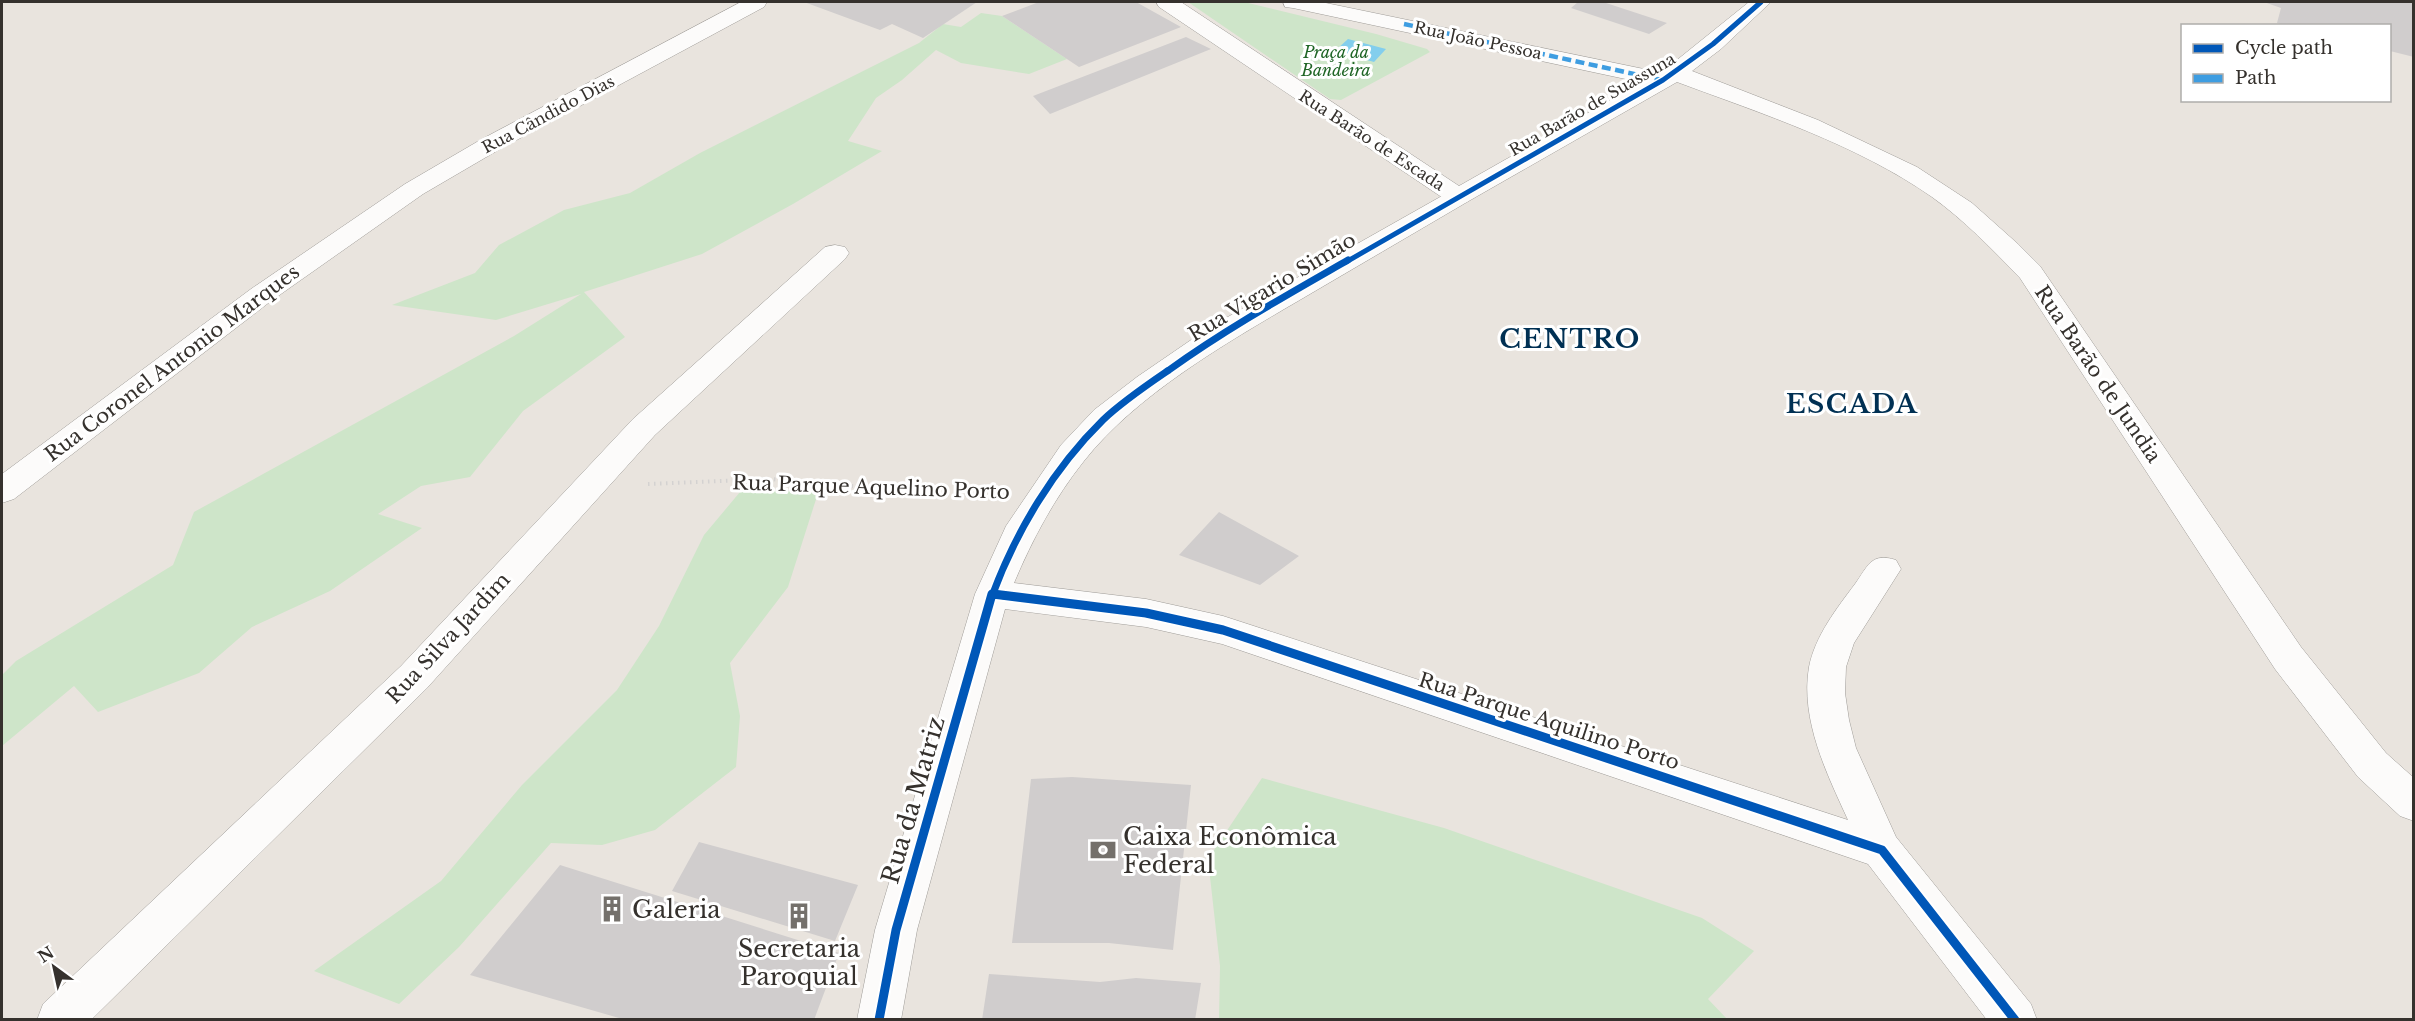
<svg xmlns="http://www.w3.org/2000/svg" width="2415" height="1021" font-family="'Libre Baskerville',serif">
<rect width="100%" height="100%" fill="#e9e4de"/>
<path fill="#cee5c9" d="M 1188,2 L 1244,2 L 1376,34 L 1427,49 L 1430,52 L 1341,100 L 1330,99 Z
M 981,13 L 1002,16 L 1067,59 L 1029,74 L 961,63 L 936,50 L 902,80 L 876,98 L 848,141 L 882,151 L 793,204 L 702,254 L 584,292 L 625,337 L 523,411 L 470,477 L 421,486 L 378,514 L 422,528 L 330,591 L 252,627 L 199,673 L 98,712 L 74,686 L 2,746 L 2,675 L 16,661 L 173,565 L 194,512 L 514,336 L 581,294 L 496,320 L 392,305 L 475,273 L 499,245 L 564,210 L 630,193 L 700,153 L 919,43 L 943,24 L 961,27 Z
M 819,490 L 788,587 L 730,663 L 740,716 L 736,767 L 655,830 L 602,845 L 551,843 L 459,947 L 399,1004 L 314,971 L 441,881 L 522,785 L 617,690 L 659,626 L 704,535 L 740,492 Z
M 1262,778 L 1444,828 L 1702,918 L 1754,951 L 1708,999 L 1727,1019 L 1219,1019 L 1220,966 L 1208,859 Z"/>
<path fill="#83ceed" d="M 1348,39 L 1386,49 L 1374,62 L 1335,51 Z"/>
<path fill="#d0cdcd" d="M 804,2 L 977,2 L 923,38 L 892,24 L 880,30 Z
M 1039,2 L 1136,2 L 1181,27 L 1079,67 L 1002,16 Z
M 1578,2 L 1603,2 L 1667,23 L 1649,34 L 1571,8 Z
M 2264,2 L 2414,2 L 2414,57 L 2390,51 L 2390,26 L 2286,26 L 2277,23 L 2281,8 Z
M 1186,37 L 1211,49 L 1050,114 L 1033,96 Z
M 1219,512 L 1299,556 L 1260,585 L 1179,555 Z
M 1072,777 L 1191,785 L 1173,950 L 1109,943 L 1012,943 L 1031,779 Z
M 699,842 L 858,885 L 835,941 L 672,891 Z
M 560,865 L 839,953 L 814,1020 L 626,1020 L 470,975 Z
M 989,974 L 1100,982 L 1136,978 L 1201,983 L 1195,1020 L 982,1020 Z"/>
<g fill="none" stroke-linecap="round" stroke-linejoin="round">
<g stroke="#9f9c98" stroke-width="1">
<path id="street" d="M 741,2 L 767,2 L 764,7 L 500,149 L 423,194 L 271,301 L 14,499 L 2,503 L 2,474 L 251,289 L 405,184 L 482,139 Z
M 1283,2 L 1321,2 L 1663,73 L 1671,75 L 1675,80 L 1671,85 L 1663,87 L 1293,8 L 1285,7 Z
M 1458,189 L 1467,192 L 1471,197 L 1467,202 C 1411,235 1354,268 1298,301 C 1226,343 1136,395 1084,461 C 1055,497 1032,540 1014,583 L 1146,599 L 1223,616 L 1848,820 C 1827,774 1800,720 1809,667 C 1815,636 1837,608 1855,584 C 1868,566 1871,552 1896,560 L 1901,569 L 1854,643 L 1846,667 L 1845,693 L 1849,720 L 1856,748 L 1896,837 L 2031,1004 L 2037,1020 L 1987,1020 L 1868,864 L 1222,644 L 1146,627 L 1005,609 L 917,930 L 901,1020 L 857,1020 L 875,930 L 975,594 L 1006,526 L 1061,445 L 1094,410 L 1137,377 L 1210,327 L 1449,192 Z
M 835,245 L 845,247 L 849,253 L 845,259 L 655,435 L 427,688 L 91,1020 L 37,1020 L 43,1004 L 401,666 L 633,419 L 825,247 Z"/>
</g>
<g stroke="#9f9c98" stroke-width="1">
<path id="secondary" d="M 1156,2 L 1181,2 L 1459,186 L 1667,68 L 1749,2 L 1771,2 L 1721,49 L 1692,71 L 1818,120 L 1917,167 L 1972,203 L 2018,244 L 2040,266 L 2301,647 L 2386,753 L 2414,778 L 2414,821 L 2400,816 L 2358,777 L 2275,669 L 2020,278 C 1992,249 1964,220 1932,197 C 1856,144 1763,114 1677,82 L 1467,202 L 1458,205 L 1449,202 L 1159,7 Z"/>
</g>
<path stroke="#d4d2d1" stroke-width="4" stroke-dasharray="1.5 4.5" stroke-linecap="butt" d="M 648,484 L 770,479 L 955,495 L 994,494"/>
<use href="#street" fill="#fcfbfa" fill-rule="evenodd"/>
<use href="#secondary" fill="#fcfbfa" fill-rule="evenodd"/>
<path stroke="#3e9de1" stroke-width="4.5" stroke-dasharray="9 4.5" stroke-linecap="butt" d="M 1404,24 L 1662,80"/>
<g stroke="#fff" stroke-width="8">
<path id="cycleway-far2" d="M 1346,262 L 1663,80 L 1713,44 L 1761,2"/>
</g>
<g stroke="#fff" stroke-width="10">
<path id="cycleway-far1" d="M 992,594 L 1005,596
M 992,596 C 1016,531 1054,468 1103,420 C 1123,401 1147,385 1169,370 C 1226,329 1287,295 1348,260"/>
</g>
<g stroke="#fff" stroke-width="13">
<path id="cycleway" d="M 993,594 L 1146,613 L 1223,630 L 1882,850 L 2015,1020
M 879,1020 L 896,930 L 992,594"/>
</g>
<use href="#cycleway-far2" stroke="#0057b8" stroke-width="5"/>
<use href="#cycleway-far1" stroke="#0057b8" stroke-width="7"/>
<use href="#cycleway" stroke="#0057b8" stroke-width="9"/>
</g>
<defs>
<g id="bank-bare" transform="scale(2.07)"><path d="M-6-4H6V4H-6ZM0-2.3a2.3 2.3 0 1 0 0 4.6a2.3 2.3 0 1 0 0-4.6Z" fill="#74706b" stroke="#fff" stroke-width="2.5" paint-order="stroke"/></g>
<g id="building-bare" transform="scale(2.07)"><path d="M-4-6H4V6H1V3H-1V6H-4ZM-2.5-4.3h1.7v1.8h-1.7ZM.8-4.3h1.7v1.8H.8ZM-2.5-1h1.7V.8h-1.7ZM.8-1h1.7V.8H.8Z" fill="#74706b" stroke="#fff" stroke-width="2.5" paint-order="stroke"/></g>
</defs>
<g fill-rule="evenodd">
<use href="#bank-bare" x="1103" y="850"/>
<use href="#building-bare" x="612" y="909"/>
<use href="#building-bare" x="799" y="916"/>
</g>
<g text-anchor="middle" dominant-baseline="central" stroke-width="6" stroke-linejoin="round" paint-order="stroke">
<g font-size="16" fill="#35312d" stroke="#fff">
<text transform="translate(1478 40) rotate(12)">Rua João Pessoa</text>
<text transform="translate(1592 104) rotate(-30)">Rua Barão de Suassuna</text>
<text transform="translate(548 114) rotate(-28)">Rua Cândido Dias</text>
<text transform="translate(1372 140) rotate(33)">Rua Barão de Escada</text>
</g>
<g font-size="16" font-style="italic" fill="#1f6525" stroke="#fff">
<text x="1336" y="52">Praça da<tspan x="1336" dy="18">Bandeira</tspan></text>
</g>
<g font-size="20" fill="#35312d" stroke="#fff">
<text transform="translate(1272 287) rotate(-31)">Rua Vigario Simão</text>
<text transform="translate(172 363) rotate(-37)">Rua Coronel Antonio Marques</text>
<text transform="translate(2098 374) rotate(56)">Rua Barão de Jundia</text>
<text transform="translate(871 487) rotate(2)">Rua Parque Aquelino Porto</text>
<text transform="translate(448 638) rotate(-47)">Rua Silva Jardim</text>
<text transform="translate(1549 721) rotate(18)">Rua Parque Aquilino Porto</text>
</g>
<g font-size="24" fill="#35312d" stroke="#fff">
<text transform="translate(913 800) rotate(-74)">Rua da Matriz</text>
</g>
<g font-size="24" fill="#35312d" stroke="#fff" text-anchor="start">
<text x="1123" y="836">Caixa Econômica<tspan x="1123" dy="28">Federal</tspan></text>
<text x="632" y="909">Galeria</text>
<text x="799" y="948" text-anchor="middle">Secretaria<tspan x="799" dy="28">Paroquial</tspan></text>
</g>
<g font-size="26" font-weight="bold" letter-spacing="1.5" fill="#003053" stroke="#fff">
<text x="1570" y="339">CENTRO</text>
<text x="1852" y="404">ESCADA</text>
</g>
</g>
<rect width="2415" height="1021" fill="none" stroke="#35312d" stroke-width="6"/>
<rect x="2181" y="24" width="210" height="78" fill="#ffffff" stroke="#aeadab" stroke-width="1.5"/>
<rect x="2193" y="44" width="30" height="9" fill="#0057b8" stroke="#aeadab" stroke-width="1.5"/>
<text x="2235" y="54" font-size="18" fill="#35312d">Cycle path</text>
<rect x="2193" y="74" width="30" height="9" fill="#3e9de1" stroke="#aeadab" stroke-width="1.5"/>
<text x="2235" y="84" font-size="18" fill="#35312d">Path</text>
<g transform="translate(54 967) rotate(327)" stroke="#ffffff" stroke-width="4.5" paint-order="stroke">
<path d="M0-4.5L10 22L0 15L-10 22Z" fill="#35312d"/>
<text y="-9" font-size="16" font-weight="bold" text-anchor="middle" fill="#35312d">N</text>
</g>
</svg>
